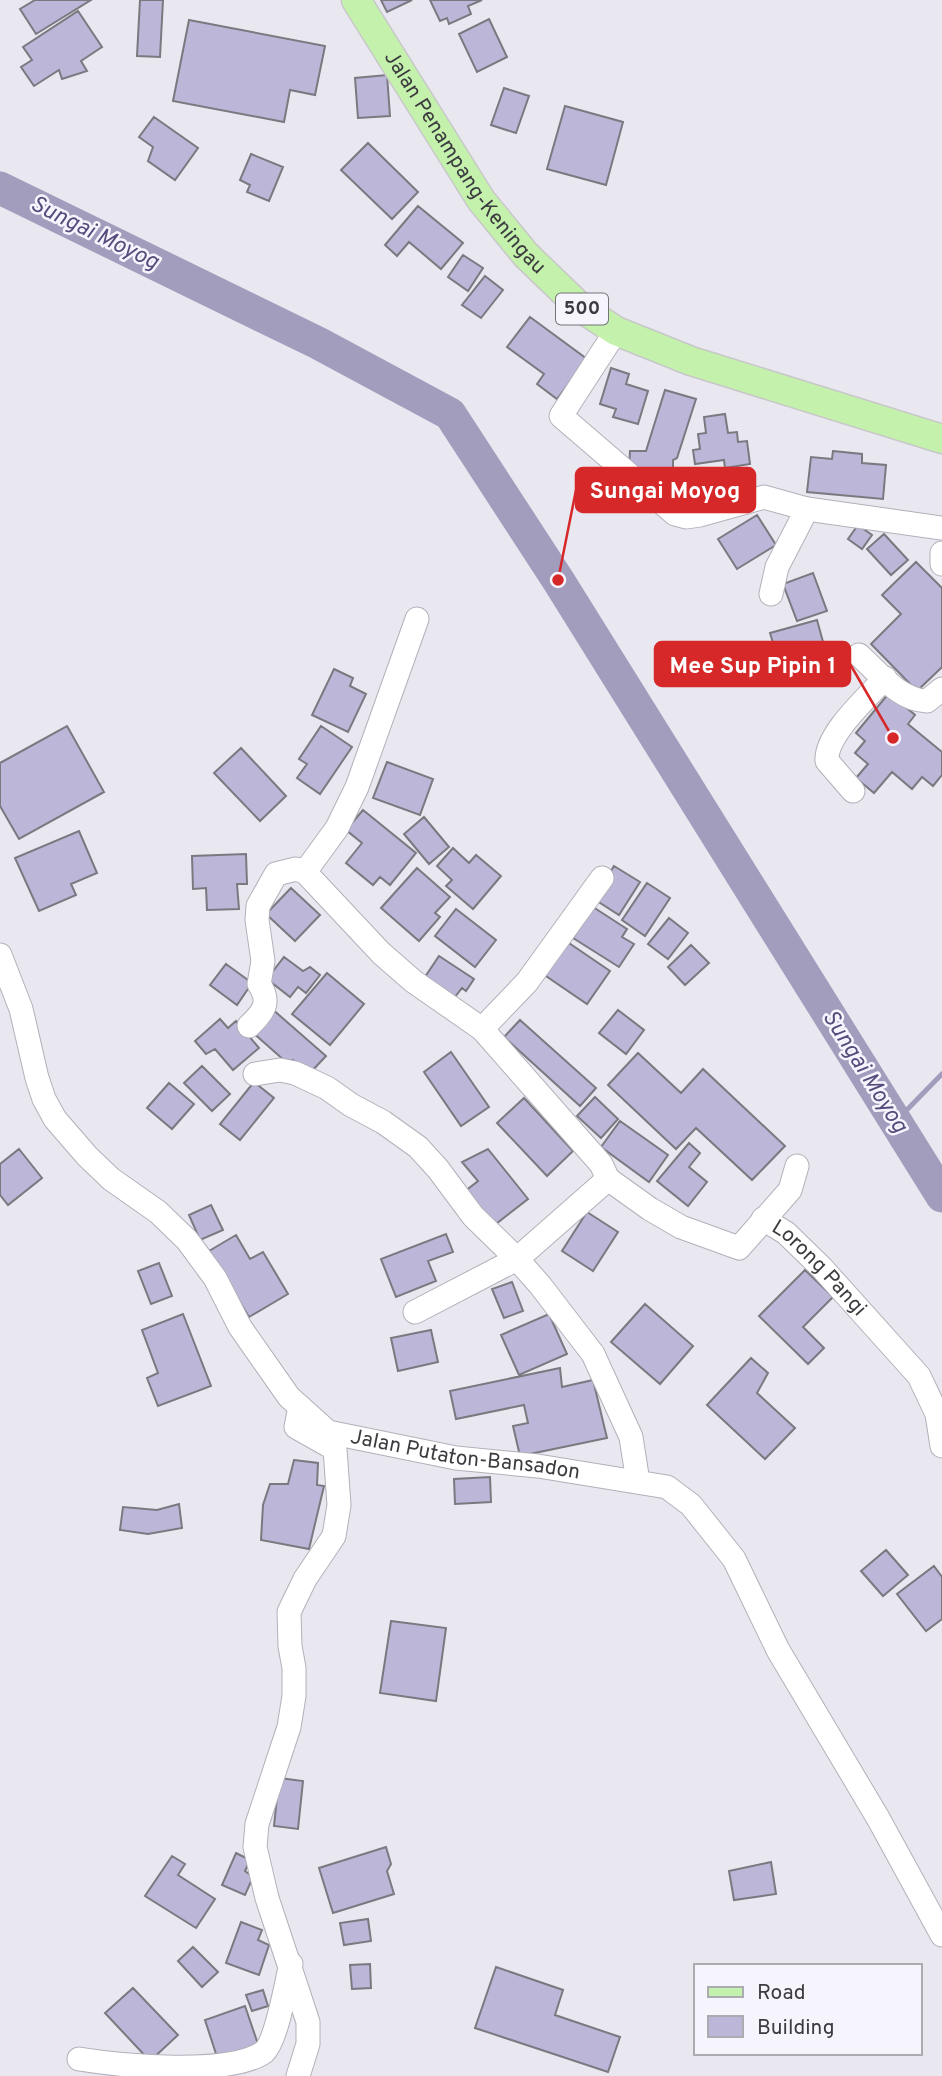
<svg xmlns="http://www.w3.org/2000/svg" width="942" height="2076" font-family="Overpass,sans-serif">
<rect width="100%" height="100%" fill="#e9e7f0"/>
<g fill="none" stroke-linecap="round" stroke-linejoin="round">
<path stroke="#a29cbd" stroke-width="5" d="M 895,1122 L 942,1074"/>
<path stroke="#a29cbd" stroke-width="33" d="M 0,188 L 318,343 L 450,414 L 558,580 L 942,1196"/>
</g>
<path fill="#bcb7d8" stroke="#7a7980" stroke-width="2" d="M 35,0 L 91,0 L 36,34 L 20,9 Z
M 140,0 L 163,0 L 160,57 L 137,56 Z
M 381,0 L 412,0 L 387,12 Z
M 430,0 L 482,0 L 468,6 L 471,14 L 449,24 L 447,18 L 440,21 Z
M 78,11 L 102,47 L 81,61 L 87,71 L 62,79 L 59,70 L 34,86 L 21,67 L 32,60 L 23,47 Z
M 489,19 L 507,57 L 477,72 L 459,34 Z
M 189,20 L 325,46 L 315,95 L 290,90 L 284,122 L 173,101 Z
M 387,75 L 390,116 L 358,118 L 355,78 Z
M 504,88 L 529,96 L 516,133 L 491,125 Z
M 565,106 L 623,122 L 606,185 L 547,169 Z
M 154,117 L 198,148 L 175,180 L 148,161 L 153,147 L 139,137 Z
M 368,143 L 418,192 L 392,219 L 341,170 Z
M 251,154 L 283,167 L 269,201 L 247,192 L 250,185 L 240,180 Z
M 418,206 L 463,243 L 441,269 L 409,242 L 397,256 L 385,245 Z
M 463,255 L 483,268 L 468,291 L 448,277 Z
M 485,276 L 503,290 L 481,318 L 462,305 Z
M 530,317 L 587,359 L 557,399 L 537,384 L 544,374 L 507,347 Z
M 611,368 L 629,374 L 626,384 L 648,391 L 638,424 L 613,417 L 616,409 L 600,404 Z
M 665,390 L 696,399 L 677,458 L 673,460 L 673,468 L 663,468 L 662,482 L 644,481 L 645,471 L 629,470 L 630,451 L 646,451 Z
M 725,414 L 728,433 L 737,432 L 738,442 L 747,441 L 750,464 L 725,468 L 724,460 L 695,464 L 693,450 L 700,449 L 698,434 L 706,433 L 704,417 Z
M 833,451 L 862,454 L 862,463 L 886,465 L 883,499 L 807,492 L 811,457 L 832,459 Z
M 757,515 L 776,545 L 737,569 L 718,539 Z
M 858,525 L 872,535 L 862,549 L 848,539 Z
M 884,534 L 908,560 L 891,575 L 867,549 Z
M 916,562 L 942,588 L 942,667 L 917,691 L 871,644 L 901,614 L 882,595 Z
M 813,573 L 827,611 L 797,621 L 783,584 Z
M 817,620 L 828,660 L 782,673 L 770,633 Z
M 334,669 L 353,678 L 350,686 L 366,694 L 348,732 L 312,715 Z
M 889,693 L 915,715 L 908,724 L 942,752 L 942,775 L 933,786 L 922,777 L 912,789 L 892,772 L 874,793 L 856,778 L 868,764 L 855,753 L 865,741 L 856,733 Z
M 67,726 L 104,792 L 19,839 L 0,806 L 0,763 Z
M 321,726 L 352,747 L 320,794 L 297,778 L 307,764 L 299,759 Z
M 241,748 L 286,796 L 260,821 L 214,773 Z
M 387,762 L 433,779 L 420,815 L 373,798 Z
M 363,810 L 416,853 L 390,885 L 380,877 L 373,885 L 346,863 L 362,843 L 346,830 Z
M 424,817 L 449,847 L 429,864 L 404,834 Z
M 79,831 L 97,873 L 71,884 L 76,895 L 39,911 L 15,858 Z
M 453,848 L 469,863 L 476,855 L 501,876 L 473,909 L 446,886 L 452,880 L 437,866 Z
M 246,854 L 247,884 L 237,884 L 239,909 L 207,910 L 206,888 L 193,889 L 192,856 Z
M 614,866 L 640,882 L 619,915 L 594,899 Z
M 417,868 L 450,897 L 435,913 L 440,917 L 419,941 L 381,908 Z
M 647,883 L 670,898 L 645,936 L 622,920 Z
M 291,888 L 320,915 L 295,941 L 266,914 Z
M 593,907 L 627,929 L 622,937 L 634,944 L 619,967 L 573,938 Z
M 456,909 L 496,940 L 475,967 L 435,936 Z
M 669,918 L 688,933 L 668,959 L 648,944 Z
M 566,941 L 610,971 L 587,1004 L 543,974 Z
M 691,945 L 709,963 L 685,985 L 668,967 Z
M 439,956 L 474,979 L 466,991 L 462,988 L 455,997 L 425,977 Z
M 284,957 L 303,971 L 310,967 L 320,975 L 306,993 L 298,987 L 290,997 L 267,979 Z
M 226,964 L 252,983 L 237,1005 L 210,985 Z
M 327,973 L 364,1004 L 330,1045 L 292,1014 Z
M 271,1008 L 326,1056 L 309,1074 L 293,1060 L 286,1062 L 251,1031 Z
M 618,1010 L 644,1030 L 626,1054 L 599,1033 Z
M 220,1019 L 228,1028 L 236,1021 L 259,1048 L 233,1070 L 215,1049 L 206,1054 L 195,1041 Z
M 520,1020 L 596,1088 L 580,1106 L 504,1037 Z
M 451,1052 L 489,1107 L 461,1126 L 424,1072 Z
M 638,1053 L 681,1093 L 703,1069 L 785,1146 L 752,1180 L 696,1128 L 676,1149 L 608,1085 Z
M 202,1066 L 230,1094 L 212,1111 L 184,1083 Z
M 254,1082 L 274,1098 L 240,1140 L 220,1124 Z
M 169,1083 L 194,1104 L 172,1129 L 147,1108 Z
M 595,1097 L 618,1119 L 601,1138 L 577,1116 Z
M 524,1098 L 573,1151 L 547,1176 L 497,1123 Z
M 620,1121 L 668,1155 L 649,1182 L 601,1147 Z
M 689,1143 L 700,1153 L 689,1167 L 707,1182 L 688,1206 L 657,1181 Z
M 19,1149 L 42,1178 L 8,1205 L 0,1195 L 0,1164 Z
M 488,1149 L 528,1199 L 492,1227 L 464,1192 L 478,1181 L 462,1162 Z
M 211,1205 L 223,1230 L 200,1240 L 189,1215 Z
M 587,1212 L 618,1232 L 593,1271 L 562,1251 Z
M 446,1234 L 453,1252 L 428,1261 L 436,1281 L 396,1297 L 381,1259 Z
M 236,1235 L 250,1259 L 263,1252 L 288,1294 L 249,1317 L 209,1251 Z
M 159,1263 L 172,1296 L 151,1304 L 138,1271 Z
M 805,1270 L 833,1297 L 803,1327 L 824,1348 L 808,1364 L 759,1316 Z
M 512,1282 L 523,1311 L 504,1318 L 492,1289 Z
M 645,1304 L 693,1346 L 660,1384 L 611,1342 Z
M 183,1314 L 211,1386 L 158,1406 L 147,1378 L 158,1373 L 142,1330 Z
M 549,1314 L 567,1354 L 519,1375 L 501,1335 Z
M 431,1330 L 438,1362 L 398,1371 L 391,1338 Z
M 751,1358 L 768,1373 L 757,1393 L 795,1428 L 765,1459 L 707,1405 Z
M 560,1368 L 562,1387 L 593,1380 L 607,1438 L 520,1456 L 513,1426 L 528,1423 L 524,1405 L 456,1419 L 450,1391 Z
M 294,1460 L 318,1463 L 317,1485 L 324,1486 L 309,1549 L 261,1540 L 263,1505 L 270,1484 L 288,1484 Z
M 490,1477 L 491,1502 L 455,1504 L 454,1479 Z
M 179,1504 L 182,1528 L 148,1534 L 120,1530 L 123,1507 L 157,1510 Z
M 886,1550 L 908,1575 L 883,1596 L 861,1571 Z
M 934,1566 L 942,1577 L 942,1619 L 926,1631 L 897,1594 Z
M 391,1621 L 446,1628 L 436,1701 L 380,1693 Z
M 279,1778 L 303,1781 L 298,1829 L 274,1826 Z
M 386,1847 L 391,1864 L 387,1871 L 394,1894 L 333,1913 L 319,1868 Z
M 236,1853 L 250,1860 L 245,1871 L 253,1877 L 245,1895 L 222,1885 Z
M 172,1856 L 185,1864 L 178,1875 L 215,1899 L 196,1928 L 145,1896 Z
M 771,1862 L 776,1894 L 734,1900 L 729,1871 Z
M 368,1919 L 371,1941 L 344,1945 L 340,1923 Z
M 241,1922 L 262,1930 L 258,1940 L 269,1945 L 259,1975 L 226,1963 Z
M 193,1947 L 218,1972 L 202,1987 L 178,1961 Z
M 370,1964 L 371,1988 L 352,1989 L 350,1965 Z
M 496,1967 L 563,1990 L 555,2015 L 620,2037 L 608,2072 L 475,2028 Z
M 133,1988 L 178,2035 L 150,2061 L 105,2013 Z
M 263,1990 L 268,2006 L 252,2011 L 246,1995 Z
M 245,2006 L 259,2047 L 218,2060 L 205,2020 Z"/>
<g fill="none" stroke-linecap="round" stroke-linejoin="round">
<g stroke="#b2b1ba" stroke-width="25">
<g id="minor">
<path d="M 616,331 L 561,416 L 675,514 L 686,517 L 700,515 L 764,497 L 807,509 L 942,528"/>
<path d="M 942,553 L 942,564"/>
<path d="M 771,594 L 777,567 L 807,509"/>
<path d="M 417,619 L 357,787 L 337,828 L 305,872 L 381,953 L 413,981 L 482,1029 L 601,1164 L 608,1179"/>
<path d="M 859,655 C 879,673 899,700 927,701 L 942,689"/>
<path d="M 853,791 L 827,761 C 825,735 867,698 885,678"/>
<path id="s1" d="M 0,955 L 21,1009 L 37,1078 L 44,1099 L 55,1119 L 87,1156 L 111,1179 L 158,1212 L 187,1240 L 215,1278 L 240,1327 L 289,1397 L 328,1432 L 456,1458 L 538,1466 L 667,1487 L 691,1505 L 734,1559 L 778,1650 L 878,1818 L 942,1935"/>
<path d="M 249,1026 C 264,1012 271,1002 259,984 L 263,961 L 257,920 L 258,906 L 276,874 L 296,869 L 305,872"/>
<path d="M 482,1029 L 527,982 L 602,878"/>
<path d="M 255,1074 L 280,1070 L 295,1073 L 327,1088 L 351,1105 L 383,1122 L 418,1147 L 438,1169 L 473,1216 L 517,1259 L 540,1285 L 593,1354 L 631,1437 L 638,1482"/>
<path d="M 608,1179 L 650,1209 L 681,1227 L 739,1248 L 790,1190 L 797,1166"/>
<path id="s2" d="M 763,1219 L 786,1233 L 822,1268 L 919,1376 L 937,1414 L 942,1446"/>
<path d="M 415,1312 L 517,1259 L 608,1179"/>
<path d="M 79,2059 C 122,2066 230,2076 264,2052 C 277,2040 286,1983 291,1964"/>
<path d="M 298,2076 L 308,2044 L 308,2022 L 267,1898 L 255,1847 L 257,1824 L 289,1727 L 294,1696 L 294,1668 L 290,1646 L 289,1612 L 305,1579 L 334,1536 L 339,1505 L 335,1449 L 296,1427 L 300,1407"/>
</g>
</g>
<g stroke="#c8c8c9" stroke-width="31">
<g id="major">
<path id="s3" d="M 356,0 L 481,200 L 526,255 L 581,308 L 616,331 L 691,361 L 942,439"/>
</g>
</g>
<use href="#minor" stroke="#fff" stroke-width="23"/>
<use href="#major" stroke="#c4f1ac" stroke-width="28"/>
</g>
<g text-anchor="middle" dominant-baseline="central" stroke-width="5" stroke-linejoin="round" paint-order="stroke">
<rect fill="#f6f5fe" stroke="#747378" stroke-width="2" x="556" y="293.5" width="52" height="31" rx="5"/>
<g font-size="19" font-weight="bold" fill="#3c3b3f">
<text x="582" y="309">500</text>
</g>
<g font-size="21" fill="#3c3b3f" stroke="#f6f5fe">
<text stroke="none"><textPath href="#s3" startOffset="196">Jalan Penampang-Keningau</textPath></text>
<text stroke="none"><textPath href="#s2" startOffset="75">Lorong Pangi</textPath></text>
<text stroke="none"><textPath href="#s1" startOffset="733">Jalan Putaton-Bansadon</textPath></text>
</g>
<g font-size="23" font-style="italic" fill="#574c7c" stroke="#f6f5fe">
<text transform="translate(94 234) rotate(26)">Sungai Moyog</text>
<text transform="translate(864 1072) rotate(58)">Sungai Moyog</text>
</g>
</g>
<path fill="none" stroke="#d62828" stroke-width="2.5" d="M558 580L576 490M893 738L850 664"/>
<g fill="#d62828" stroke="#f6f5fe" stroke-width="2.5">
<circle cx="558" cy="580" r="7"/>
<circle cx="893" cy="738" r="7"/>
</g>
<g fill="#d62828" stroke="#d62828" stroke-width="2.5">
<rect x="576" y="468" width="179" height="44" rx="7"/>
<rect x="655" y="642" width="195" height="44" rx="7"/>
</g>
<g font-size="23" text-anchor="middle" font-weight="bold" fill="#fff">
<text x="665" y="498">Sungai Moyog</text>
<text x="753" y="673">Mee Sup Pipin 1</text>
</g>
<rect x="694" y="1964" width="228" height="91" fill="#f6f5fe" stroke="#acabb2" stroke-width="2"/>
<rect x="708" y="1987" width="35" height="10" fill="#c4f1ac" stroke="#acabb2" stroke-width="2"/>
<text x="757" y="1999" font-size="21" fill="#3c3b3f">Road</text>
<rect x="708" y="2016" width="35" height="21" fill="#bcb7d8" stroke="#acabb2" stroke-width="2"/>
<text x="757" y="2034" font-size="21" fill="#3c3b3f">Building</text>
</svg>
